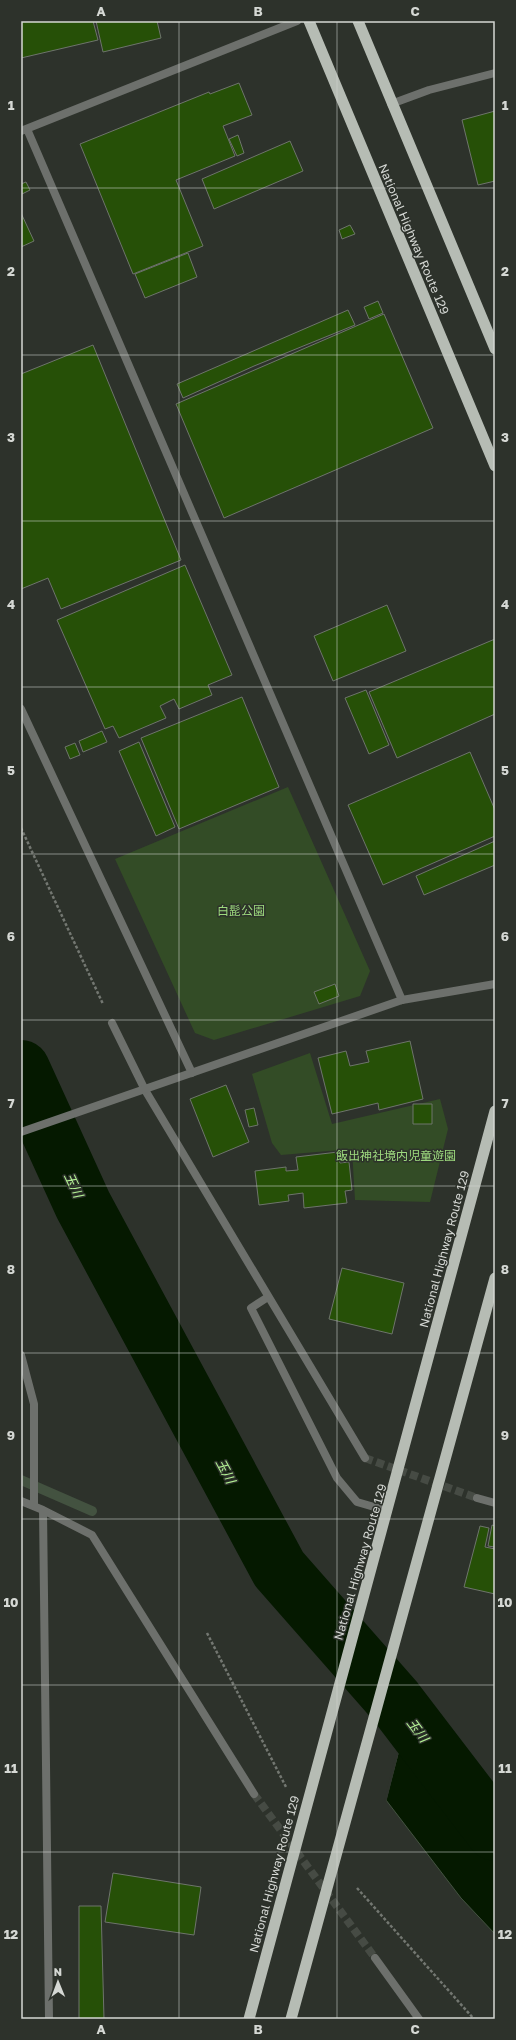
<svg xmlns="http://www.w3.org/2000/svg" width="516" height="2040" font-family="'Golos Text','Noto Sans JP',sans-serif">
<rect width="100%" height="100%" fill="#2d322b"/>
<path fill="#334c26" d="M 288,787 L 370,971 L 360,996 L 214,1040 L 195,1033 L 115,859 Z
M 310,1053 L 332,1124 L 440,1099 L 448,1129 L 430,1202 L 355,1200 L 352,1149 L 281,1155 L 272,1143 L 252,1074 Z"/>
<path fill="#051900" stroke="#435240" d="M 413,1696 L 424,1715 L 436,1732 L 448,1752 L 465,1774 L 475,1794 L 486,1809 L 495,1811 L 495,1934 L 461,1898 L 386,1800 Z"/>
<path fill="#2d322b" d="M 414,1694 L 413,1696 L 386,1803 L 384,1800 L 411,1695 Z"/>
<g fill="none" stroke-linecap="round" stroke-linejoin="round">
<path stroke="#435240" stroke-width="10" d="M 21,1480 L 92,1511"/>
<path stroke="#051900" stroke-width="58" d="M 21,1069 L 83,1205 L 279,1569 L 395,1701 L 495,1832"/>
</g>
<path fill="#265007" stroke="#6e746c" d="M 21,21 L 93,21 L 98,40 L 21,58 Z
M 96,21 L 157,21 L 161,38 L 103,52 Z
M 239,83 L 252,115 L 223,126 L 235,156 L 176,180 L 203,246 L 133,274 L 80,144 L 209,92 L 210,94 Z
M 495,111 L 495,181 L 478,185 L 462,120 Z
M 238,135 L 244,153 L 237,156 L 229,139 Z
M 290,141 L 303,171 L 214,209 L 202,179 Z
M 26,182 L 30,190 L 22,194 L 21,184 Z
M 21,213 L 34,241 L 21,247 Z
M 350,225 L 355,234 L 342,239 L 339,230 Z
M 188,253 L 197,277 L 145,298 L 135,274 Z
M 378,301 L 383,313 L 369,319 L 364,307 Z
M 348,310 L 355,325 L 254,366 L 183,398 L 177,384 Z
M 384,314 L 433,428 L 224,518 L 176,404 Z
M 93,345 L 181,560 L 61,609 L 48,578 L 21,589 L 21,374 Z
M 185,565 L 232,675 L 208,685 L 212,695 L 179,709 L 174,699 L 160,706 L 166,718 L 119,738 L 113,726 L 105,729 L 57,620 Z
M 387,605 L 406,651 L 333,681 L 314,636 Z
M 495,639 L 495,714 L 397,758 L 369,692 Z
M 366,690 L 389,745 L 369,754 L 345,698 Z
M 242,697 L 279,787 L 179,829 L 141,738 Z
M 102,731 L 107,742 L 83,752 L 79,741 Z
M 139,742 L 175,827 L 156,836 L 119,751 Z
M 75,743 L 80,755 L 70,759 L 65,747 Z
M 470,752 L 495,810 L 495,836 L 383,885 L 348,805 Z
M 495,841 L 495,865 L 424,895 L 416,876 Z
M 335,984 L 339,996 L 319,1004 L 314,992 Z
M 410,1041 L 423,1099 L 379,1110 L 378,1103 L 332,1114 L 318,1058 L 346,1051 L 350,1066 L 369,1062 L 366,1051 Z
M 226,1085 L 249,1142 L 213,1157 L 190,1099 Z
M 413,1104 L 432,1104 L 432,1124 L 413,1124 Z
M 254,1108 L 258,1125 L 249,1127 L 245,1110 Z
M 338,1152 L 340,1163 L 349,1162 L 352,1190 L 345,1191 L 347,1203 L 304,1208 L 303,1193 L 288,1195 L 289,1201 L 259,1205 L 255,1171 L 286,1167 L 286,1171 L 298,1170 L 296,1157 Z
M 342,1268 L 404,1283 L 392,1334 L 329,1319 Z
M 492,1525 L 495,1526 L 495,1547 L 488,1546 Z
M 480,1526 L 489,1528 L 485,1547 L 495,1549 L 495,1594 L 464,1587 Z
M 113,1873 L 201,1887 L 194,1935 L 105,1922 Z
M 79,1906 L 101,1906 L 104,2019 L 79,2019 Z"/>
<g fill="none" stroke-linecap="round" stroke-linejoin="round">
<path stroke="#464b44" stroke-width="8" stroke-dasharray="8 4" stroke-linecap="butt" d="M 365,1458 L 477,1498
M 254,1794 L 375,1958"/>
<path stroke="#737771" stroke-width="2.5" stroke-dasharray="3 2" stroke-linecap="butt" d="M 21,828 L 103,1004
M 207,1633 L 286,1787
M 357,1888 L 474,2019"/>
<path stroke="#6d706c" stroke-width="8" d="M 391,104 L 429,90 L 495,73
M 27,129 L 402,1000
M 21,131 L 297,21
M 21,709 L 192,1073
M 112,1023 L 145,1090 L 365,1458
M 268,1297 L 251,1308 L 337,1478 L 357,1502 L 388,1511
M 21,1355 L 34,1404 L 34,1506
M 477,1498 L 495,1503
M 21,1501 L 43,1510 L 49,2019
M 43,1510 L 92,1535 L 254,1794
M 375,1958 L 419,2019"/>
<path stroke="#6d706c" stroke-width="8" d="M 21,1132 L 402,1000 L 495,984"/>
<path stroke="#b6bcb4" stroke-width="11" d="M 309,21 L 495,466
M 358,21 L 495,349
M 249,2019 L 495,1111
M 291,2019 L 495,1278"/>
</g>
<path fill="none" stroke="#d5d8d4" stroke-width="1" stroke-opacity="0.55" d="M 179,21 L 179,2019M 337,21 L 337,2019M 21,188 L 495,188M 21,355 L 495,355M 21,521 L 495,521M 21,687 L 495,687M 21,854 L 495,854M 21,1020 L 495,1020M 21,1186 L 495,1186M 21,1353 L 495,1353M 21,1519 L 495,1519M 21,1685 L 495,1685M 21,1852 L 495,1852"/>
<g text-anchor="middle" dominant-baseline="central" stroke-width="3" stroke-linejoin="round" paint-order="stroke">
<g font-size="12" fill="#d5d8d4" stroke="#2d322b">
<text transform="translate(414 239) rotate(67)">National Highway Route 129</text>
<text transform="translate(444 1249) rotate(-75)">National Highway Route 129</text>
<text transform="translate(360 1562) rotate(-74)">National Highway Route 129</text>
<text transform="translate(274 1874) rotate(-75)">National Highway Route 129</text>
</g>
<g font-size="12" fill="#9dda7e" stroke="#2d322b">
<text x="241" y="910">白髭公園</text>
<text x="396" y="1155">飯出神社境内児童遊園</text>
</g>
<g font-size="13" font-style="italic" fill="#b3f294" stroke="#2d322b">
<text transform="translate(74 1185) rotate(65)">玉川</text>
<text transform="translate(226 1471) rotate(62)">玉川</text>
<text transform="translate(418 1730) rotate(53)">玉川</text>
</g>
</g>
<rect width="516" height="2040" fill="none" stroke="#2d322b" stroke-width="44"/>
<g transform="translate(58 1982) rotate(359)" stroke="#2d322b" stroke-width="3" paint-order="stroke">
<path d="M0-3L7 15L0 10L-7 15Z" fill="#d5d8d4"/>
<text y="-6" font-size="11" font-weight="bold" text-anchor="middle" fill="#d5d8d4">N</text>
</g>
<rect x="22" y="22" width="472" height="1996" fill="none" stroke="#d5d8d4" stroke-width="1.5"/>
<g font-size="13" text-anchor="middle" font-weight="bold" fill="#d5d8d4">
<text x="101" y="16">A</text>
<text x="258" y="16">B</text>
<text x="415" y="16">C</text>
<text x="11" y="110">1</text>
<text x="505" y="110">1</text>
<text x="11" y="276">2</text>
<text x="505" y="276">2</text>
<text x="11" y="442">3</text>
<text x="505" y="442">3</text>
<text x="11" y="609">4</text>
<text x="505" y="609">4</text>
<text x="11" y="775">5</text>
<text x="505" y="775">5</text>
<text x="11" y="941">6</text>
<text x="505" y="941">6</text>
<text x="11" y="1108">7</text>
<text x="505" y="1108">7</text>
<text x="11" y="1274">8</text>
<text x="505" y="1274">8</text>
<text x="11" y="1440">9</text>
<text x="505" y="1440">9</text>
<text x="11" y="1607">10</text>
<text x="505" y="1607">10</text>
<text x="11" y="1773">11</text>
<text x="505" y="1773">11</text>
<text x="11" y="1939">12</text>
<text x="505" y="1939">12</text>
<text x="101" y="2034">A</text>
<text x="258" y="2034">B</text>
<text x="415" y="2034">C</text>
</g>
</svg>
